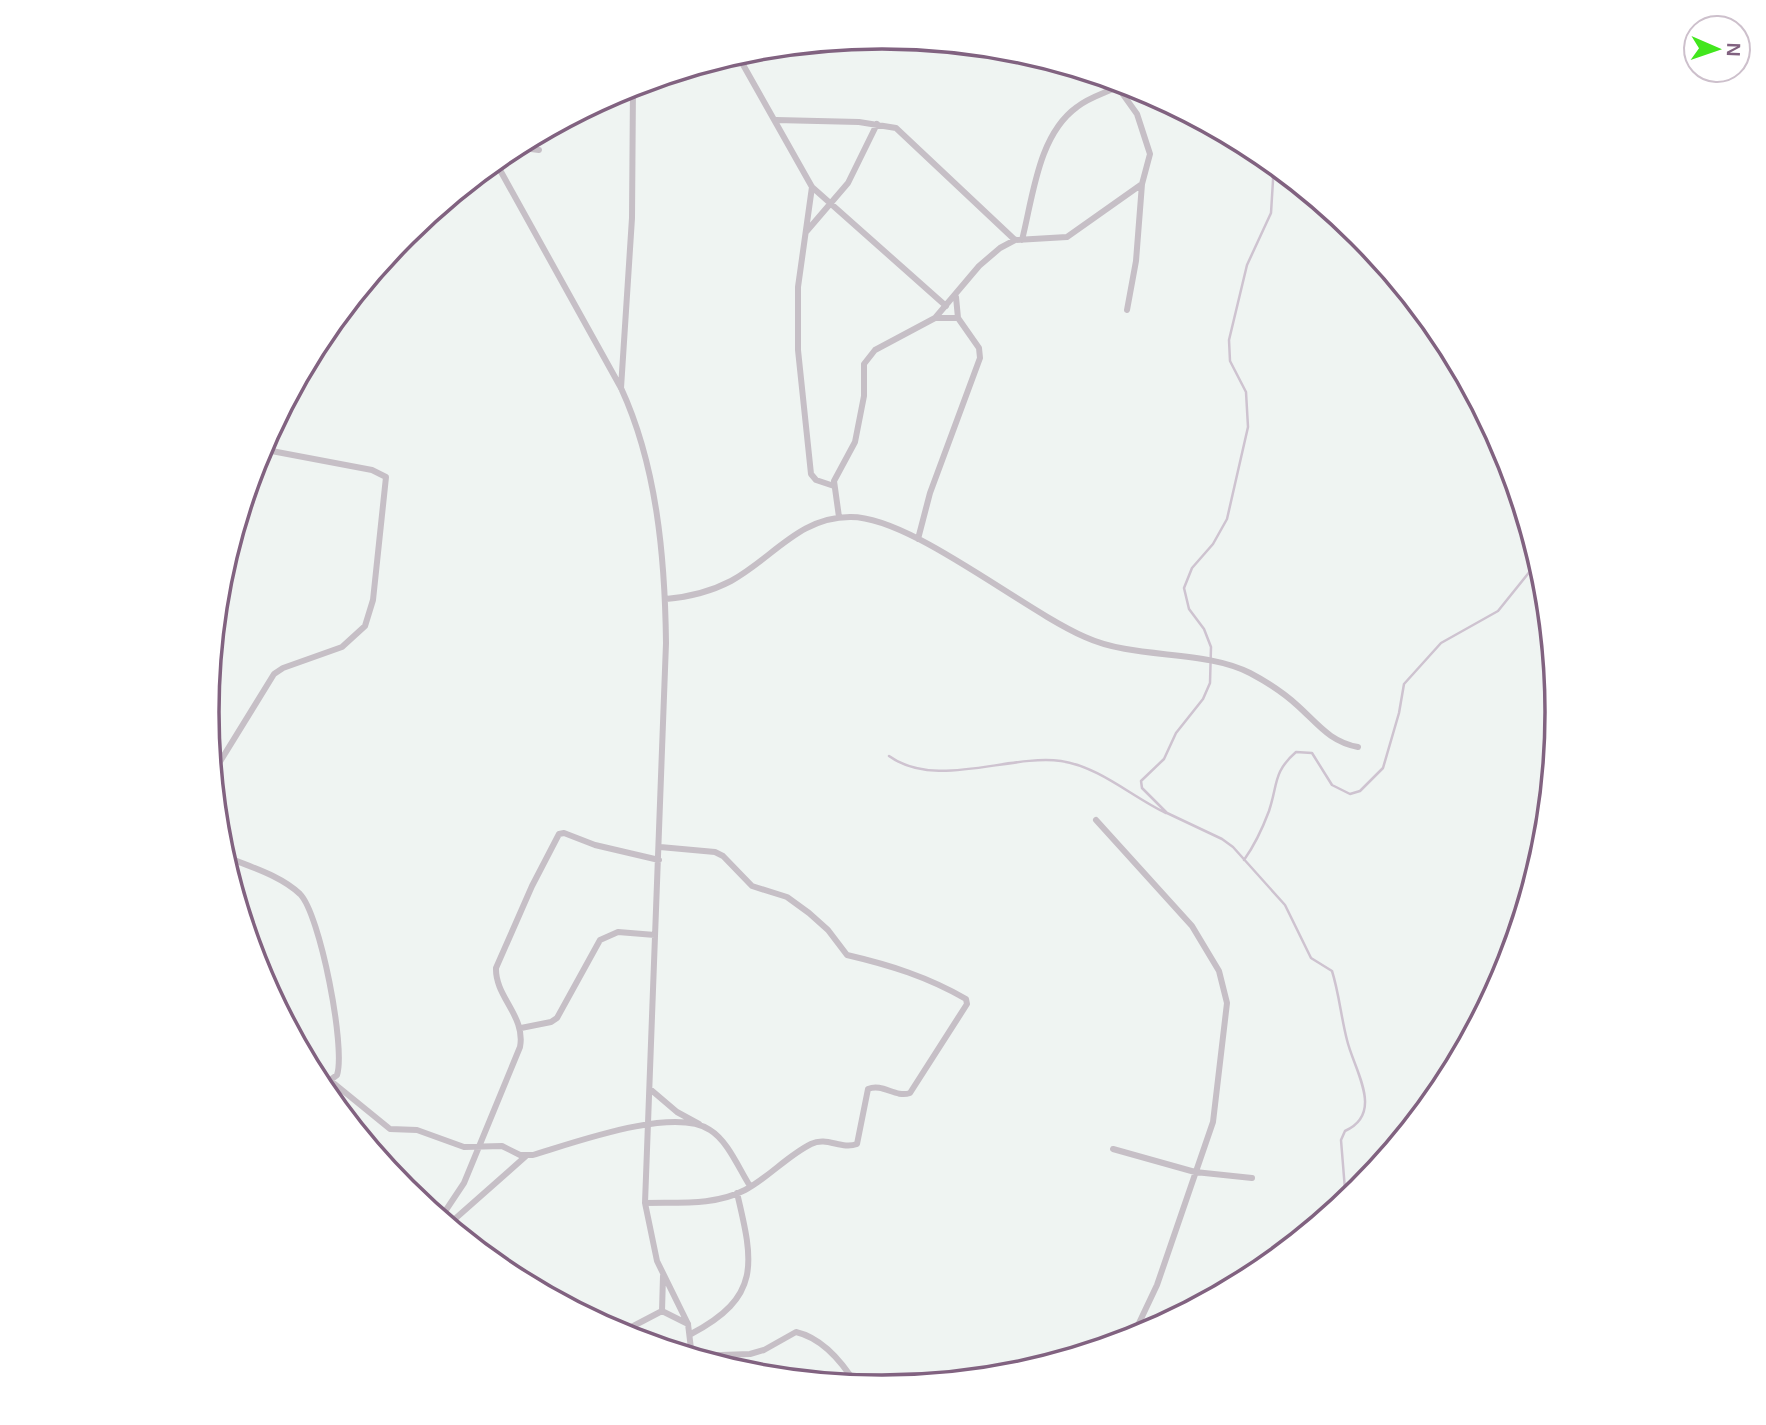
<svg xmlns="http://www.w3.org/2000/svg" width="1766" height="1425" font-family="Helvetica,sans-serif">
<rect width="100%" height="100%" fill="#eff4f2"/>
<g fill="none" stroke-linecap="round" stroke-linejoin="round">
<path stroke="#cec3d0" stroke-width="2.5" d="M 1274,164 L 1271,213 L 1247,265 L 1229,340 L 1230,361 L 1246,392 L 1248,427 L 1227,519 L 1213,544 L 1192,568 L 1184,588 L 1189,609 L 1204,629 L 1211,647 L 1210,683 L 1203,699 L 1176,733 L 1164,759 L 1141,781 L 1142,788 L 1167,813 L 1222,839 L 1233,847 L 1285,905 L 1311,958 L 1332,971 C 1339,993 1341,1017 1347,1040 C 1354,1070 1385,1113 1345,1131 L 1341,1140 L 1346,1202
M 889,756 C 936,790 1008,754 1061,761 C 1100,767 1132,797 1166,813
M 1244,860 C 1254,846 1263,827 1269,811 C 1278,784 1273,772 1296,752 L 1312,753 L 1332,785 L 1350,794 L 1360,791 L 1383,768 L 1399,713 L 1404,684 L 1441,643 L 1498,611 L 1539,560"/>
<path stroke="#c6bfc6" stroke-width="6" d="M 737,54 L 812,187 L 946,306
M 776,120 L 859,122 L 896,128 L 1015,240
M 515,147 L 539,150
M 495,161 L 621,388 C 657,466 665,558 666,643 L 645,1203 L 657,1261 L 688,1324 L 692,1357
M 812,187 L 798,287 L 798,350 L 811,474 L 816,480 L 834,486
M 806,232 L 848,183 L 877,124
M 1022,240 C 1033,197 1038,135 1077,107 C 1088,98 1102,94 1115,88
M 1127,310 L 1136,261 L 1142,184
M 935,318 L 958,318
M 621,388 L 632,218 L 633,85
M 839,517 L 834,481 L 855,442 L 864,396 L 864,364 L 875,350 L 935,318 L 979,266 L 1000,248 L 1015,240 L 1067,237 L 1142,184 L 1150,154 L 1137,114 L 1112,79
M 918,539 L 930,493 L 980,358 L 979,348 L 958,318 L 956,297
M 666,599 C 689,597 710,592 731,581 C 773,558 799,517 850,517 C 910,516 1023,610 1085,637 C 1135,660 1203,649 1250,673 C 1267,682 1284,693 1298,706 C 1318,724 1330,742 1358,747
M 213,773 L 274,674 L 283,668 L 342,647 L 365,626 L 373,600 L 386,477 L 372,470 L 261,449
M 1096,820 L 1192,926 L 1219,971 L 1227,1003 L 1213,1122 L 1157,1285 L 1131,1340
M 224,856 C 250,867 280,875 300,894 C 320,914 346,1048 337,1075 L 321,1087
M 521,1028 L 551,1022 L 557,1018 L 600,940 L 618,932 L 655,935
M 331,1081 L 390,1129 L 417,1130 L 464,1147 L 502,1146 L 520,1155 L 533,1155 C 573,1143 674,1106 710,1130 C 728,1141 739,1169 750,1186
M 650,1089 L 677,1112 L 699,1124
M 1113,1149 L 1195,1172 L 1252,1178
M 645,1203 C 678,1202 714,1206 745,1190 C 768,1178 787,1156 811,1144 C 827,1136 841,1150 857,1144 L 868,1089 C 883,1083 895,1098 910,1093 L 967,1004 L 966,999 C 928,977 890,965 847,955 L 828,930 L 809,913 L 787,897 L 752,886 L 723,856 L 715,852 L 660,847
M 440,1219 L 464,1183 L 520,1047 C 526,1016 495,997 496,968 L 532,886 L 559,834 L 564,833 L 595,845 L 659,860
M 448,1225 L 526,1156
M 662,1311 L 688,1324
M 618,1334 L 662,1311 L 663,1276
M 691,1334 C 761,1297 754,1264 737,1193
M 692,1356 L 750,1354 L 764,1350 L 796,1332 C 822,1338 843,1363 857,1386"/>
</g>
<path d="M0 0H1766V1425H0ZM219 712a663 663 0 1 1 1326 0a663 663 0 1 1-1326 0Z" fill="#fff" fill-rule="evenodd"/>
<path fill="none" stroke="#816280" stroke-width="3.5" d="M219 712a663 663 0 1 1 1326 0a663 663 0 1 1-1326 0Z"/>
<g transform="translate(1717 49) rotate(92)"><circle r="33" fill="#ffffff" stroke="#cdc0cc" stroke-width="2"/>
<path d="M0-5L12 26L0 18L-12 26Z" fill="#42e61d"/>
<text y="-10" font-size="19" font-weight="bold" text-anchor="middle" fill="#816280">N</text>
</g>
</svg>
